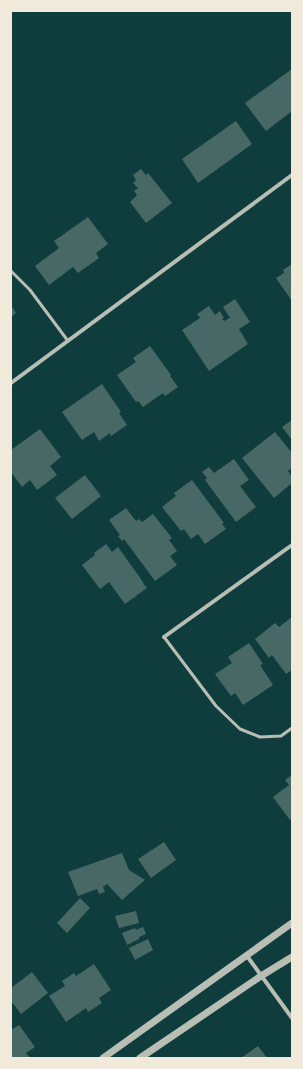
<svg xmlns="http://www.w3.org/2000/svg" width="303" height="1069" font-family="'Nunito Sans',sans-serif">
<rect width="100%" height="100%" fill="#0f3d3e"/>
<path fill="#486865" d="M 292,69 L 292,111 L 266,131 L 245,103 Z
M 236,121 L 252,144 L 198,183 L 182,159 Z
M 141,169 L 146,175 L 148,173 L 172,203 L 146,223 L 130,202 L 137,195 L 134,191 L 138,188 L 133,183 L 136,180 L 133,175 Z
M 88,217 L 108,244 L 96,253 L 99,258 L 78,273 L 73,267 L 49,285 L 35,266 L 59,248 L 54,241 Z
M 292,264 L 292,301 L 276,278 L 284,273 L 283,270 Z
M 235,299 L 250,322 L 239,329 L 248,344 L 209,371 L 182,330 L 200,318 L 197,314 L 209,306 L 215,315 L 220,311 L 224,318 L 222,319 L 224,321 L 230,318 L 223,307 Z
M 11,305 L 16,313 L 11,317 Z
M 150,346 L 171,375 L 170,376 L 178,387 L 165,396 L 163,393 L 143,407 L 138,401 L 136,402 L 117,375 L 136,362 L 133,358 Z
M 102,384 L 121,412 L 119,413 L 127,425 L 111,436 L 110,433 L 99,441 L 94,432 L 82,440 L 62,412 Z
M 292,420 L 292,440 L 282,427 Z
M 40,429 L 61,457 L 50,466 L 57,475 L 37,490 L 30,480 L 22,487 L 11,472 L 11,450 Z
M 275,432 L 292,453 L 292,468 L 288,471 L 292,477 L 292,483 L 274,498 L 242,458 Z
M 234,459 L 249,480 L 240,486 L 256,507 L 236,522 L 205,480 L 207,478 L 202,472 L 209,467 L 214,473 Z
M 85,475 L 101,496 L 72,519 L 55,498 Z
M 192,480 L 224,523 L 222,524 L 226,529 L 205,544 L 198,534 L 191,539 L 184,529 L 181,531 L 162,507 L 176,496 L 174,493 Z
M 126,508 L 136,521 L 139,519 L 142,522 L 153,514 L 172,538 L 169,540 L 177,551 L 170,556 L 177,565 L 155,581 L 124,539 L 122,541 L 118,536 L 120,535 L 109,520 Z
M 106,544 L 112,552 L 118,547 L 143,582 L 143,583 L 147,588 L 125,604 L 109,582 L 100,589 L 82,565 L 95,555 L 94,553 Z
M 292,617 L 292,670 L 286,674 L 272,655 L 269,658 L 255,639 L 275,623 L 279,627 Z
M 249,643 L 263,664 L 260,665 L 273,685 L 243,705 L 235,693 L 231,696 L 215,674 L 232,663 L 228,657 Z
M 292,775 L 292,819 L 290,820 L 273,797 L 289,785 L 285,780 Z
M 164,842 L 176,860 L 151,878 L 138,859 Z
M 122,853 L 129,870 L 145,880 L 122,900 L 107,884 L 103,887 L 105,892 L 99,894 L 97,889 L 78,896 L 68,872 Z
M 80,898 L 90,908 L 67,933 L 57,923 Z
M 136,911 L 139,923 L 119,928 L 115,916 Z
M 143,927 L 146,934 L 139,937 L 139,939 L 127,945 L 122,933 L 135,928 L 136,930 Z
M 148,939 L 153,950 L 135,960 L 129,948 Z
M 94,964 L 111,990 L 99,998 L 102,1003 L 88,1012 L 86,1008 L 66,1022 L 49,996 L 65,986 L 62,981 L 74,973 L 76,976 Z
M 32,972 L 48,993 L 21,1014 L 11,1001 L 11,988 Z
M 19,1025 L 35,1047 L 26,1053 L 30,1058 L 11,1058 L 11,1030 Z
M 258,1046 L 267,1058 L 241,1058 Z"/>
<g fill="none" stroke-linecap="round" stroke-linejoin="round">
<path stroke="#b8beb3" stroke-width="3" d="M 11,271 L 30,290 L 68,341
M 164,637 L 216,706 L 240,729 L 260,737 L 281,736 L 292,728"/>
<path stroke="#b8beb3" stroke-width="4" d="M 11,383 L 292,175
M 164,637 L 292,545
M 247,956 L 292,1018"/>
<path stroke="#b8beb3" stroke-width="7" d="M 103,1058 L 292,923
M 140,1058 L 261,976 L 292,957"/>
</g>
<rect width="303" height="1069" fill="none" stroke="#f1e9da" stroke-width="24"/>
</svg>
